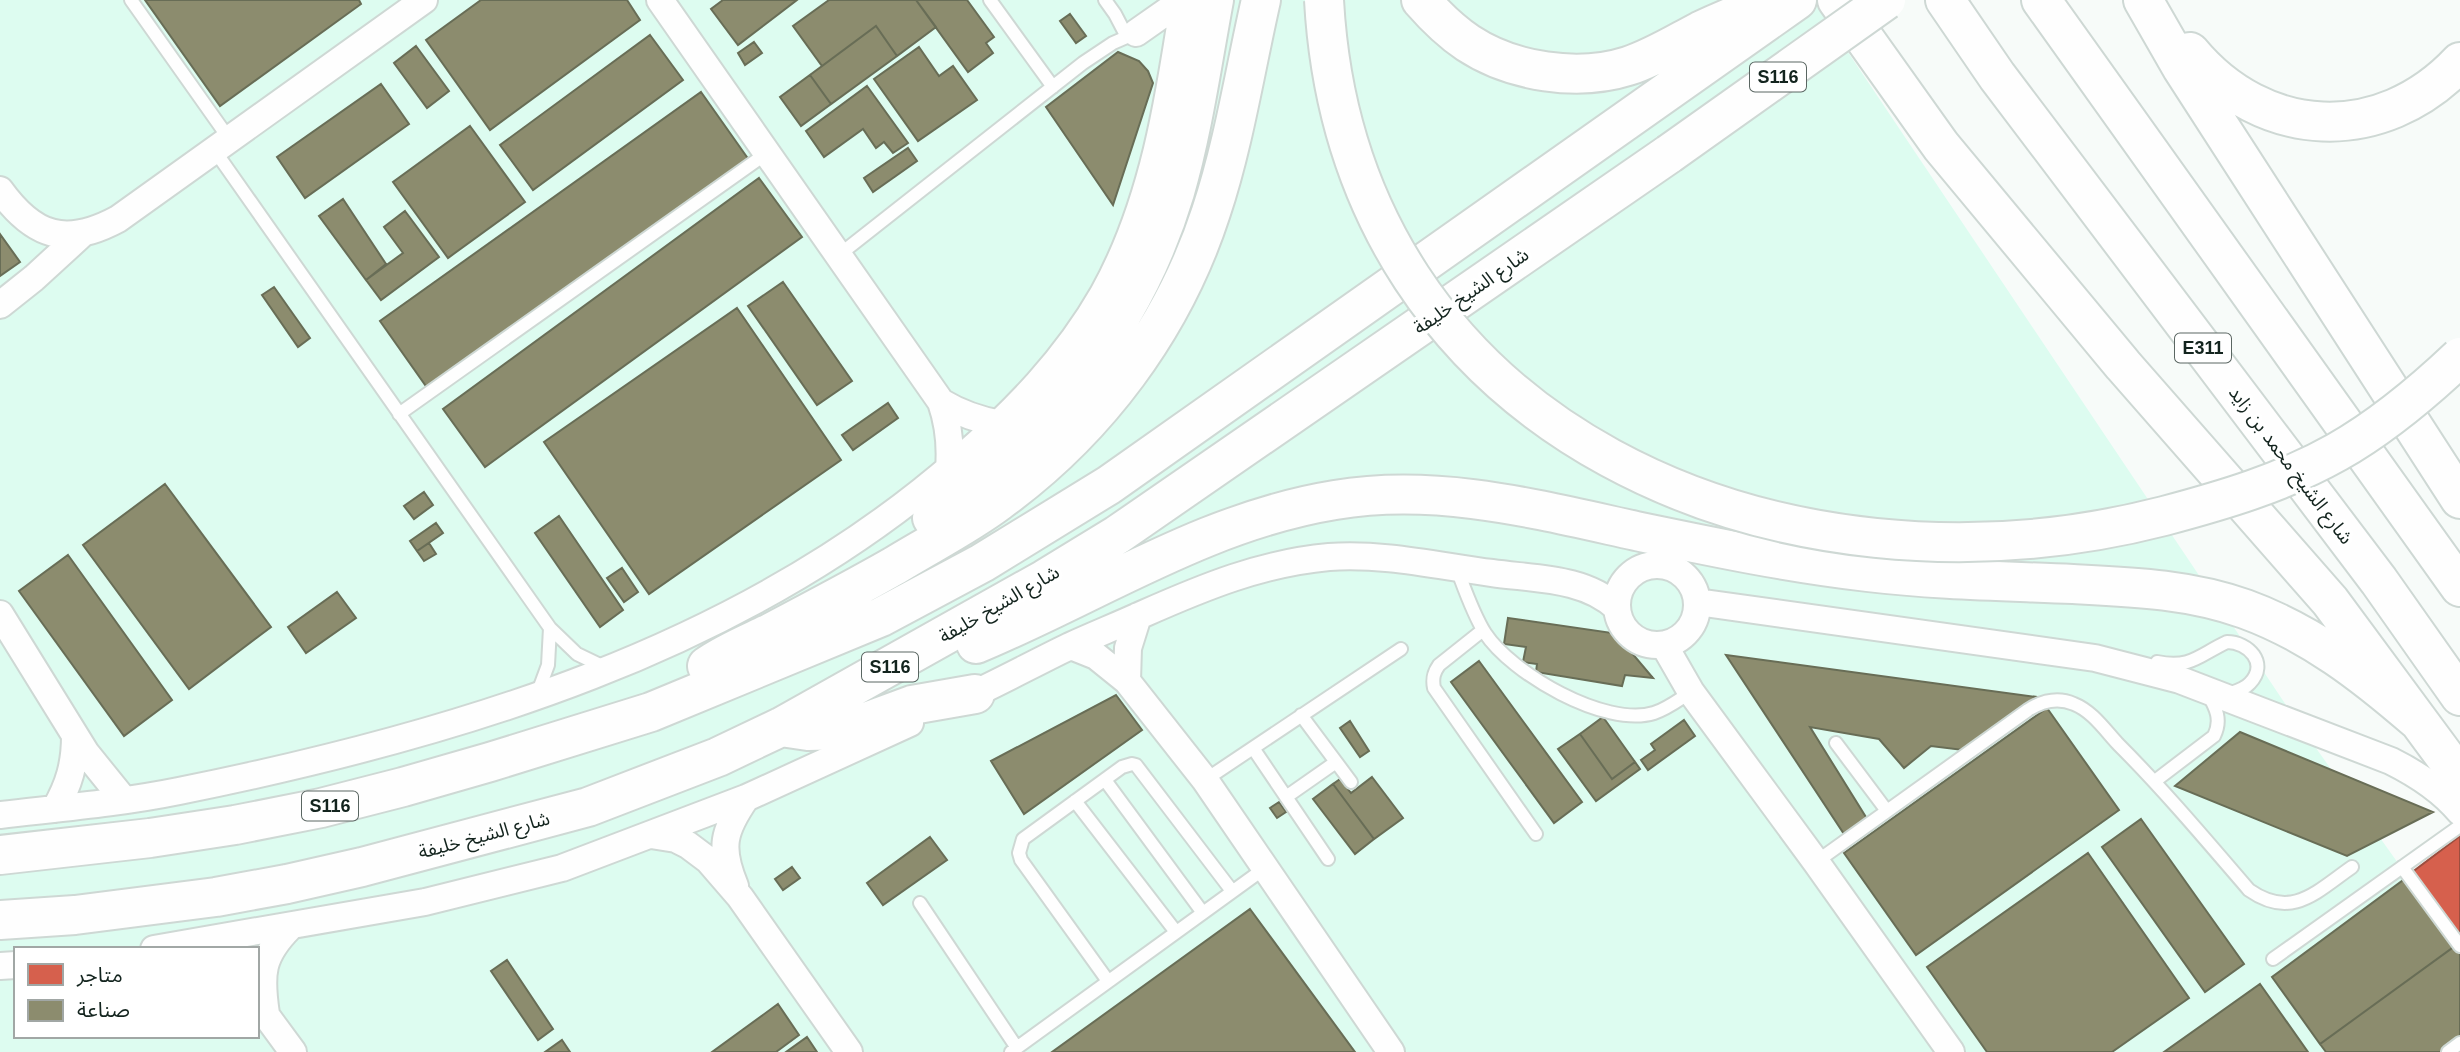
<svg xmlns="http://www.w3.org/2000/svg" width="2460" height="1052" font-family="Helvetica,'Noto Sans Arabic',sans-serif">
<rect width="100%" height="100%" fill="#f7fbf9"/>
<path fill="#ddfcf0" fill-rule="evenodd" d="M 0,0 L 1813,0 L 2296,720 L 2460,950 L 2460,1052 L 0,1052 ZM 16,949 L 257,949 L 257,1036 L 16,1036 Z"/>
<path fill="#d6604d" stroke="#9c4e3f" stroke-width="2" d="M 2460,836 L 2460,940 L 2411,873 Z"/>
<path fill="#8c8c6e" stroke="#686d56" stroke-width="2" d="M 145,0 L 359,0 L 361,4 L 220,106 Z
M 481,0 L 627,0 L 640,20 L 490,130 L 426,40 Z
M 723,0 L 797,0 L 738,45 L 711,9 Z
M 829,0 L 916,0 L 936,27 L 897,56 L 876,26 L 822,66 L 793,26 Z
M 916,0 L 967,0 L 994,37 L 986,43 L 993,53 L 968,72 Z
M 1070,14 L 1086,36 L 1076,43 L 1060,21 Z
M 876,26 L 897,56 L 831,104 L 810,75 Z
M 650,35 L 683,80 L 533,190 L 500,145 Z
M 754,42 L 762,53 L 745,65 L 738,53 Z
M 416,46 L 449,91 L 427,108 L 394,63 Z
M 919,47 L 939,76 L 953,66 L 977,100 L 918,141 L 874,79 Z
M 1118,52 L 1139,61 L 1148,71 L 1153,83 L 1113,205 L 1046,107 Z
M 810,75 L 831,104 L 801,126 L 780,97 Z
M 381,84 L 409,124 L 305,198 L 277,157 Z
M 867,86 L 908,143 L 893,153 L 884,142 L 876,148 L 863,129 L 824,157 L 806,131 Z
M 701,92 L 749,160 L 428,389 L 380,321 Z
M 470,126 L 525,202 L 448,258 L 393,182 Z
M 908,148 L 917,161 L 873,192 L 864,178 Z
M 759,178 L 802,237 L 485,467 L 443,409 Z
M 343,199 L 386,264 L 366,280 L 319,216 Z
M 405,211 L 439,257 L 381,300 L 366,280 L 403,253 L 384,227 Z
M 0,234 L 20,262 L 0,276 Z
M 783,282 L 852,381 L 817,405 L 748,306 Z
M 274,287 L 310,338 L 298,347 L 262,295 Z
M 737,308 L 841,460 L 649,594 L 544,442 Z
M 888,403 L 898,418 L 853,450 L 842,435 Z
M 165,484 L 271,627 L 189,689 L 83,545 Z
M 424,492 L 433,505 L 414,519 L 404,506 Z
M 559,516 L 623,610 L 600,627 L 535,533 Z
M 436,523 L 443,533 L 417,551 L 410,541 Z
M 429,543 L 436,554 L 424,561 L 417,551 Z
M 68,555 L 172,700 L 124,736 L 19,591 Z
M 622,568 L 638,592 L 624,602 L 607,578 Z
M 337,592 L 356,618 L 306,653 L 288,627 Z
M 1508,618 L 1626,635 L 1625,645 L 1653,678 L 1625,675 L 1622,686 L 1536,672 L 1537,664 L 1523,662 L 1526,647 L 1504,644 Z
M 1726,655 L 2044,698 L 1963,750 L 1931,746 L 1904,768 L 1879,739 L 1810,727 L 1869,822 L 1846,837 Z
M 1479,661 L 1582,802 L 1554,823 L 1451,682 Z
M 1116,695 L 1142,730 L 1024,814 L 991,761 Z
M 2047,708 L 2119,810 L 1916,955 L 1844,853 Z
M 1603,717 L 1635,762 L 1612,779 L 1580,734 Z
M 1684,720 L 1695,736 L 1648,770 L 1641,760 L 1655,750 L 1651,744 Z
M 1350,721 L 1369,751 L 1360,757 L 1340,728 Z
M 2240,732 L 2433,812 L 2347,856 L 2175,786 Z
M 1580,734 L 1612,779 L 1635,762 L 1640,769 L 1596,801 L 1558,749 Z
M 1372,777 L 1403,818 L 1374,839 L 1333,784 L 1340,779 L 1351,793 Z
M 1333,784 L 1374,839 L 1355,854 L 1313,799 Z
M 1279,802 L 1286,812 L 1277,818 L 1270,808 Z
M 2141,819 L 2244,964 L 2205,992 L 2102,847 Z
M 930,837 L 947,860 L 883,905 L 867,883 Z
M 2088,853 L 2189,998 L 2112,1052 L 1987,1052 L 1927,967 Z
M 792,867 L 800,878 L 783,890 L 775,879 Z
M 2406,878 L 2455,946 L 2320,1044 L 2272,977 Z
M 1250,909 L 1355,1052 L 1052,1052 Z
M 2455,946 L 2460,953 L 2460,1039 L 2442,1052 L 2326,1052 L 2320,1044 Z
M 507,960 L 553,1029 L 538,1040 L 491,971 Z
M 2260,984 L 2308,1052 L 2164,1052 Z
M 778,1004 L 799,1035 L 776,1052 L 712,1052 Z
M 807,1037 L 817,1052 L 786,1052 Z
M 562,1040 L 570,1052 L 545,1052 Z"/>
<g fill="none" stroke-linecap="round" stroke-linejoin="round">
<g stroke="#ced8d4" stroke-width="16">
<path id="lane" d="M 131,0 L 230,140
M 990,0 L 1053,87
M 1105,0 L 1115,14 L 1127,37
M 215,151 L 550,628 L 577,654 L 604,667
M 839,255 L 1083,63 L 1113,43 L 1136,33
M 399,414 L 767,153
M 1457,569 C 1465,590 1473,614 1485,633 C 1511,673 1605,728 1654,713 C 1667,709 1680,699 1691,692
M 1483,630 L 1439,665 C 1434,672 1432,678 1434,688 L 1536,834
M 2157,662 C 2191,669 2199,655 2227,642 C 2248,642 2269,663 2250,683 C 2244,690 2233,692 2225,695
M 538,692 L 548,665 L 550,628
M 1301,715 L 1351,782
M 1836,743 L 1887,811
M 1253,748 L 1328,859
M 1105,780 L 1203,913
M 1205,780 L 1401,649
M 2155,781 L 2214,736 C 2222,720 2216,708 2208,694
M 1286,797 L 1336,762
M 1075,801 L 1176,932
M 1816,862 L 2028,710 C 2042,701 2058,697 2074,704 C 2092,711 2105,730 2118,744 C 2164,790 2206,840 2249,890 C 2292,920 2316,892 2352,867
M 2402,867 L 2460,946
M 920,903 L 1017,1048
M 2273,959 L 2460,826
M 1108,981 L 1021,860 L 1019,853 L 1023,839 L 1122,767 L 1132,764 L 1136,765 L 1232,891
M 1011,1052 L 1265,868
M 2448,1052 L 2460,1043"/>
</g>
<g stroke="#ced8d4" stroke-width="30">
<path id="street" d="M 660,0 L 941,402 C 949,425 951,445 949,469
M 1136,33 L 1183,0
M 0,190 C 34,237 66,247 118,219 L 424,0
M 0,305 L 34,278 L 82,234
M 941,402 C 961,414 978,420 1001,424
M1617 605a40 40 0 1 1 80 0a40 40 0 1 1-80 0Z
M 1697,602 L 2095,658 L 2180,680 L 2391,761 C 2417,774 2441,789 2460,812
M 0,614 L 86,753 L 124,800
M 1664,645 L 1691,692 L 1816,862 L 1951,1052
M 1071,646 L 1096,656 L 1127,681 L 1205,780 L 1391,1052
M 1127,681 L 1128,648 L 1138,616
M 961,700 C 998,683 1033,664 1070,646 C 1094,635 1119,625 1143,614 C 1204,587 1262,563 1329,557 C 1384,553 1438,566 1492,573 C 1533,579 1585,577 1617,608
M 55,809 C 69,785 75,764 75,736
M 0,815 C 60,808 120,803 179,791 C 457,735 742,650 959,460 C 1015,411 1066,359 1103,294 C 1153,204 1169,100 1184,0
M 651,835 L 676,839 L 688,845 L 708,860 L 740,897 L 849,1052
M 735,886 C 719,848 723,831 746,798
M 154,949 L 425,902 L 562,868 L 746,798 L 910,723
M 0,966 L 16,965
M 257,1003 L 293,1052
M 266,1014 C 260,974 261,956 290,927"/>
</g>
<g stroke="#ced8d4" stroke-width="42">
<path id="highway" d="M 1421,0 C 1435,16 1450,31 1468,43 C 1512,72 1578,82 1628,66 C 1653,58 1677,43 1700,31 C 1721,21 1743,12 1765,4
M 1837,0 L 1941,146 L 2123,365 L 2330,601 L 2460,777
M 1945,0 L 1997,76 L 2379,581 L 2460,696
M 2041,0 L 2460,587
M 2143,0 L 2182,68 L 2460,499
M 2190,52 C 2263,140 2381,146 2460,62
M 932,518 C 1047,431 1133,332 1175,192 C 1193,130 1202,64 1214,0
M 976,644 C 1096,594 1205,521 1335,500 C 1437,483 1536,509 1636,531 C 1713,547 1789,563 1868,572 C 1936,580 2005,581 2073,584 C 2132,587 2189,589 2245,609 C 2311,633 2364,674 2417,720
M 707,666 C 725,653 747,644 768,634 C 810,612 852,590 894,566 C 928,545 966,526 998,502 C 1097,430 1173,329 1211,212 C 1234,143 1245,70 1261,0
M 781,727 L 808,731 L 844,730 L 912,705 L 975,694
M 0,855 L 150,838 L 235,825 L 321,808 L 403,787 L 490,762 L 651,712 L 881,617 L 982,563 L 1109,485 L 1797,0
M 0,920 L 75,915 L 216,897 L 287,884 L 362,867 L 588,807 L 718,757 L 781,727 L 1045,579 L 1117,535 L 1669,154"/>
</g>
<use href="#lane" stroke="#fefefe" stroke-width="12"/>
<use href="#street" stroke="#fefefe" stroke-width="26"/>
<use href="#highway" stroke="#fefefe" stroke-width="38"/>
<g stroke="#ced8d4" stroke-width="42" stroke-linecap="butt">
<path id="highway-bridge" d="M 1324,0 C 1348,435 1783,614 2164,516 C 2224,500 2282,483 2337,452 C 2383,426 2422,393 2460,357
M 1669,154 L 1886,0"/>
</g>
<use href="#highway-bridge" stroke="#fefefe" stroke-width="38"/>
</g>
<g text-anchor="middle" dominant-baseline="central" stroke-width="7" stroke-linejoin="round" paint-order="stroke">
<g fill="#fff" stroke="#5a6662" stroke-width="2">
<rect x="1750" y="62.5" width="56" height="29" rx="5"/>
<rect x="2175" y="333.5" width="56" height="29" rx="5"/>
<rect x="862" y="652.5" width="56" height="29" rx="5"/>
<rect x="302" y="791.5" width="56" height="29" rx="5"/>
</g>
<g font-size="18" font-weight="bold" fill="#13241e">
<text x="1778" y="77">S116</text>
<text x="2203" y="348">E311</text>
<text x="890" y="667">S116</text>
<text x="330" y="806">S116</text>
</g>
<g font-size="19" fill="#13241e" stroke="#fff">
<text transform="translate(1471 291) rotate(-35)">شارع الشيخ خليفة</text>
<text transform="translate(2291 465) rotate(53)">شارع الشيخ محمد بن زايد</text>
<text transform="translate(999 604) rotate(-30)">شارع الشيخ خليفة</text>
<text transform="translate(484 835) rotate(-15)">شارع الشيخ خليفة</text>
</g>
</g>
<rect x="14" y="947" width="245" height="91" fill="#ffffff" stroke="#a1a7a5" stroke-width="2"/>
<rect x="28" y="964" width="35" height="21" fill="#d6604d" stroke="#a1a7a5" stroke-width="2"/>
<text x="77" y="982" font-size="21" fill="#13241e">متاجر</text>
<rect x="28" y="1000" width="35" height="21" fill="#8c8c6e" stroke="#a1a7a5" stroke-width="2"/>
<text x="77" y="1017" font-size="21" fill="#13241e">صناعة</text>
</svg>
